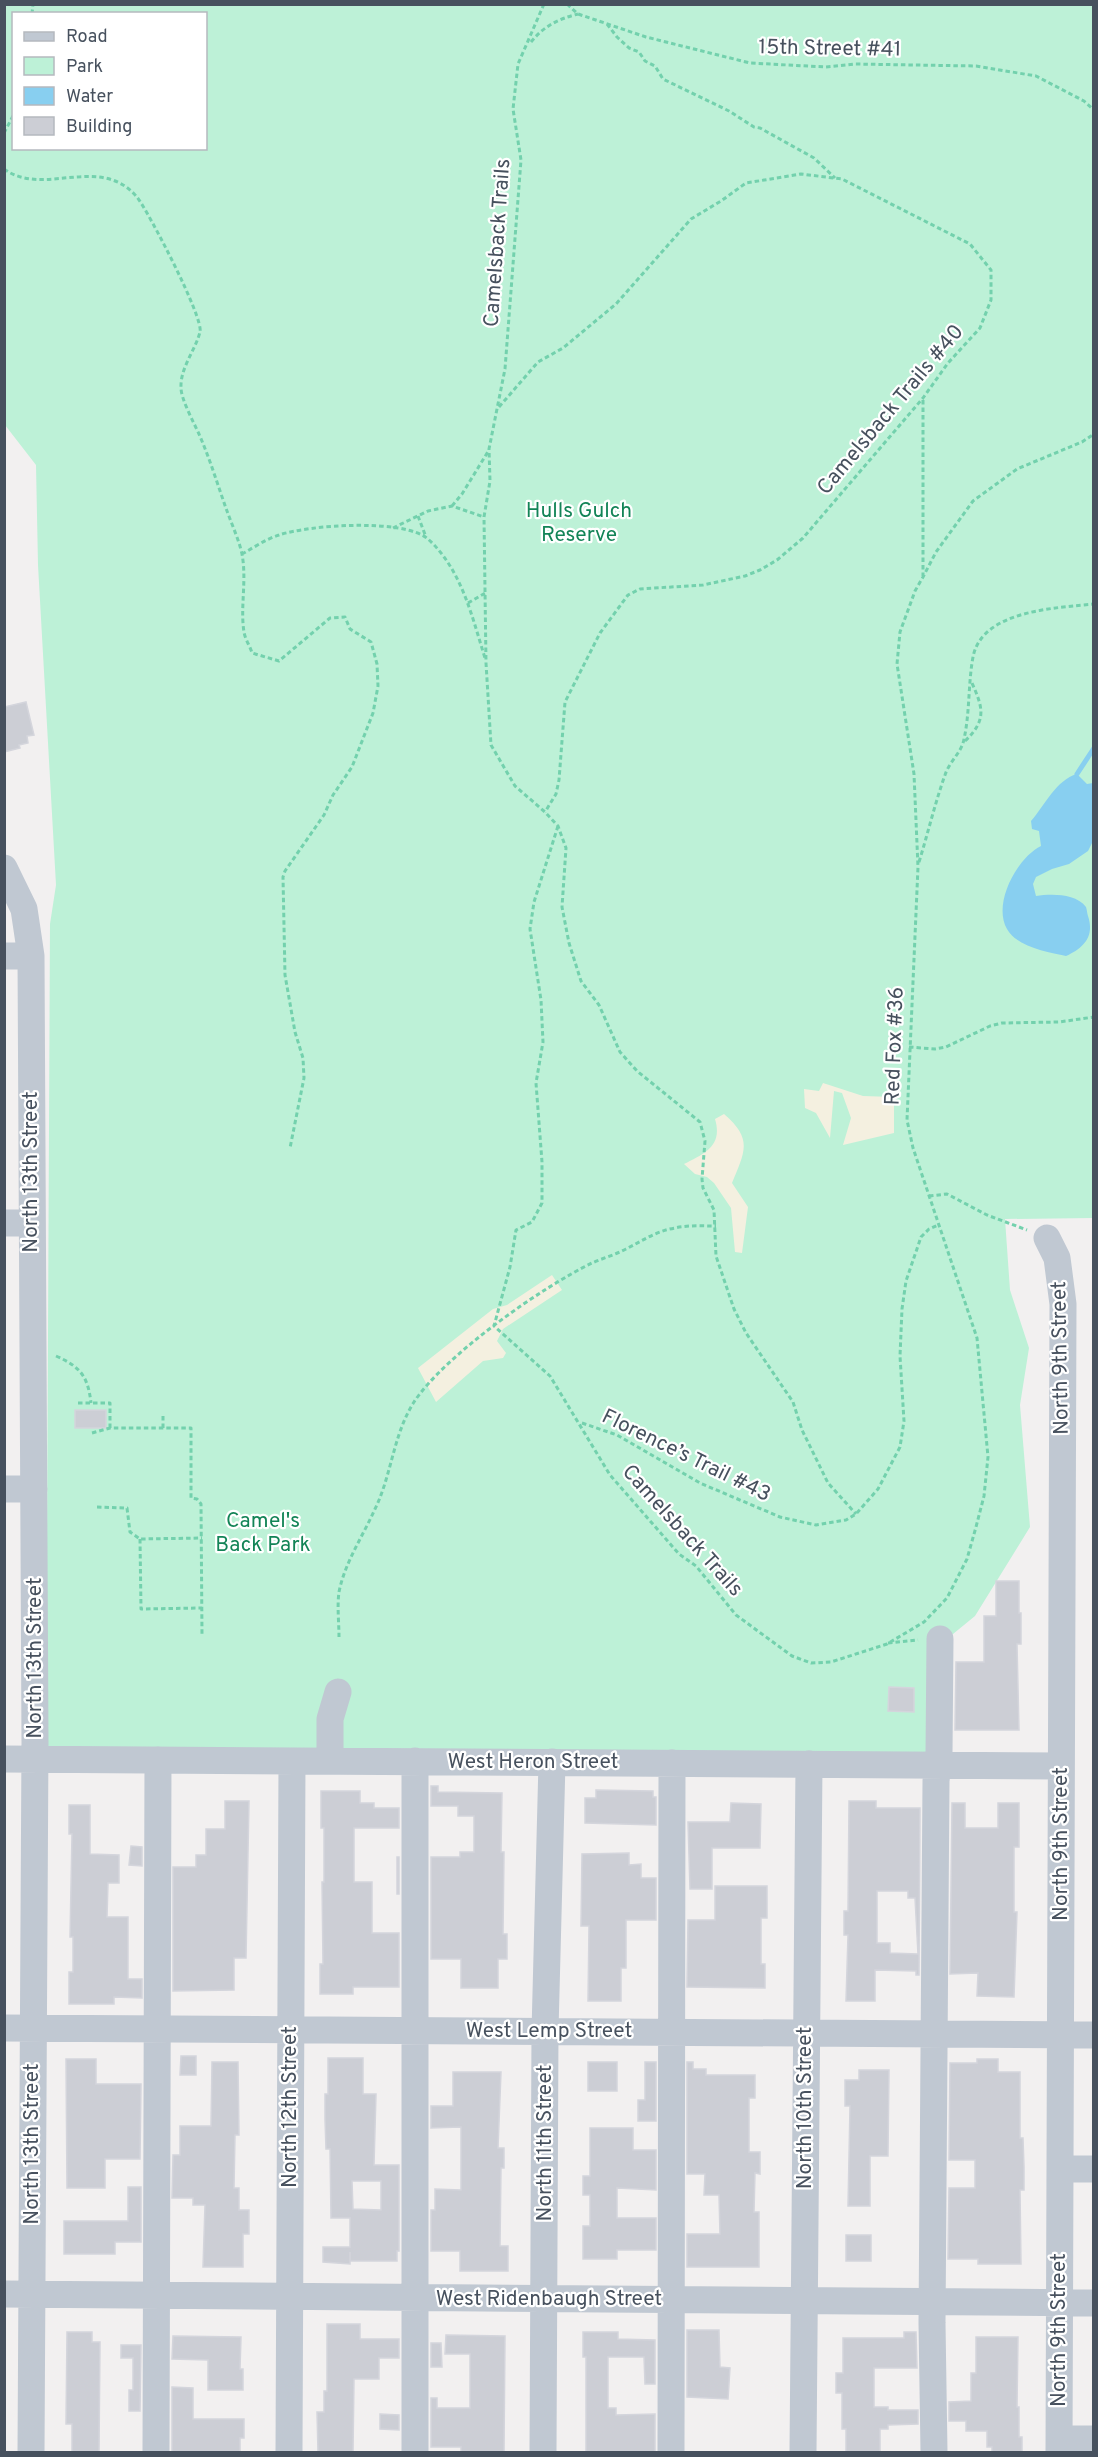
<svg xmlns="http://www.w3.org/2000/svg" width="1098" height="2457" font-family="Overpass,sans-serif">
<rect width="100%" height="100%" fill="#f2f0f0"/>
<path fill="#bdf1d7" fill-rule="evenodd" d="M 5,5 L 1093,5 L 1093,1218 L 1005,1219 L 1010,1290 L 1029,1348 L 1020,1405 L 1030,1527 L 975,1616 L 931,1652 L 930,1753 L 46,1748 L 50,924 L 56,885 L 38,565 L 36,465 L 5,425 ZM 14,14 L 206,14 L 206,148 L 14,148 Z"/>
<path fill="#f4f0e0" d="M 823,1083 L 863,1096 L 894,1097 L 894,1133 L 843,1145 L 851,1118 L 842,1093 L 834,1091 L 830,1138 L 816,1113 L 805,1108 L 804,1089 L 819,1091 Z
M 724,1114 C 753,1139 745,1151 732,1183 L 748,1207 L 742,1253 L 735,1252 L 731,1208 L 714,1183 L 707,1177 L 695,1174 L 684,1164 C 705,1153 723,1146 715,1119 Z
M 552,1275 L 562,1290 L 503,1329 L 497,1341 L 506,1353 L 503,1358 L 483,1361 L 436,1402 L 418,1368 L 493,1309 L 507,1305 Z"/>
<path fill="#88cff0" d="M 1077,774 L 1087,784 L 1093,783 L 1093,841 L 1088,851 L 1069,864 L 1052,869 L 1036,877 L 1033,884 L 1036,896 C 1051,894 1075,893 1086,907 C 1087,910 1087,913 1088,916 C 1095,937 1083,948 1066,956 C 1048,952 1017,947 1007,929 C 992,903 1018,857 1041,846 L 1039,831 L 1032,829 L 1031,821 C 1045,805 1056,780 1077,774 Z"/>
<g fill="none" stroke-linecap="round" stroke-linejoin="round">
<path stroke="#88cff0" stroke-width="5" d="M 1077,774 L 1094,748"/>
</g>
<path fill="#ccced5" stroke="#d4d5dc" stroke-width="1.5" fill-rule="evenodd" d="M 26,702 L 34,735 L 27,736 L 28,743 L 19,745 L 20,748 L 4,752 L 4,707 Z
M 75,1410 L 106,1410 L 106,1428 L 75,1428 Z
M 996,1581 L 1019,1581 L 1019,1613 L 1021,1613 L 1021,1644 L 1017,1644 L 1019,1730 L 955,1730 L 956,1662 L 984,1662 L 984,1616 L 996,1616 Z
M 889,1687 L 914,1688 L 914,1712 L 888,1711 Z
M 431,1786 L 438,1786 L 438,1792 L 502,1793 L 501,1852 L 504,1852 L 503,1934 L 507,1934 L 507,1959 L 498,1959 L 498,1988 L 461,1988 L 461,1959 L 431,1959 L 431,1857 L 460,1857 L 460,1852 L 474,1852 L 474,1816 L 458,1816 L 458,1806 L 431,1806 Z
M 596,1790 L 653,1791 L 653,1797 L 656,1797 L 656,1825 L 585,1823 L 585,1798 L 596,1798 Z
M 321,1791 L 360,1791 L 360,1803 L 374,1803 L 374,1808 L 399,1808 L 399,1828 L 354,1828 L 354,1882 L 372,1882 L 372,1933 L 399,1933 L 399,1987 L 353,1987 L 353,1994 L 320,1994 L 320,1964 L 323,1964 L 322,1882 L 324,1882 L 324,1828 L 321,1828 Z
M 225,1801 L 249,1801 L 246,1958 L 234,1958 L 234,1990 L 173,1991 L 173,1867 L 196,1867 L 196,1855 L 206,1855 L 206,1829 L 225,1829 Z
M 849,1801 L 876,1801 L 876,1808 L 920,1808 L 919,1975 L 916,1975 L 916,1971 L 875,1970 L 875,2001 L 846,2001 L 848,1935 L 844,1935 L 844,1911 L 848,1911 ZM 877,1891 L 908,1891 L 908,1898 L 915,1898 L 918,1954 L 890,1953 L 890,1943 L 877,1943 Z
M 731,1803 L 761,1804 L 760,1848 L 712,1848 L 712,1889 L 690,1889 L 688,1822 L 730,1822 Z
M 952,1803 L 965,1803 L 965,1828 L 998,1828 L 998,1803 L 1019,1803 L 1019,1847 L 1014,1847 L 1014,1912 L 1017,1912 L 1014,1997 L 977,1996 L 978,1973 L 950,1974 Z
M 69,1805 L 90,1805 L 90,1854 L 119,1855 L 119,1883 L 108,1883 L 107,1917 L 128,1917 L 128,1979 L 142,1979 L 142,1998 L 114,1997 L 114,2004 L 69,2004 L 69,1972 L 73,1972 L 73,1937 L 70,1937 L 72,1834 L 69,1834 Z
M 131,1846 L 142,1847 L 142,1866 L 129,1865 Z
M 629,1853 L 629,1865 L 641,1864 L 641,1878 L 656,1878 L 656,1920 L 626,1920 L 626,1968 L 621,1968 L 621,2001 L 588,2001 L 589,1926 L 581,1926 L 582,1854 Z
M 397,1857 L 399,1857 L 399,1894 L 397,1894 Z
M 715,1886 L 767,1886 L 767,1918 L 761,1918 L 761,1964 L 765,1964 L 765,1988 L 687,1987 L 688,1920 L 715,1920 Z
M 181,2056 L 196,2056 L 196,2075 L 180,2075 Z
M 328,2058 L 363,2058 L 363,2094 L 376,2094 L 374,2165 L 399,2165 L 399,2251 L 397,2251 L 397,2261 L 350,2261 L 350,2252 L 350,2264 L 323,2262 L 323,2247 L 350,2247 L 350,2218 L 331,2218 L 330,2149 L 326,2149 L 325,2119 L 325,2094 L 328,2094 ZM 352,2181 L 381,2181 L 381,2210 L 353,2209 Z
M 66,2059 L 96,2059 L 96,2084 L 141,2084 L 140,2159 L 105,2159 L 105,2188 L 67,2188 Z
M 977,2059 L 998,2059 L 998,2072 L 1020,2072 L 1020,2138 L 1023,2138 L 1024,2167 L 1024,2190 L 1020,2190 L 1021,2264 L 978,2264 L 978,2259 L 948,2259 L 949,2188 L 975,2188 L 975,2160 L 949,2160 L 950,2063 L 977,2063 Z
M 212,2062 L 238,2062 L 239,2135 L 235,2135 L 234,2188 L 239,2188 L 239,2210 L 249,2210 L 249,2234 L 243,2234 L 243,2267 L 203,2267 L 205,2205 L 193,2205 L 193,2198 L 172,2198 L 173,2155 L 180,2155 L 180,2126 L 211,2126 Z
M 588,2062 L 617,2062 L 617,2091 L 588,2091 Z
M 645,2062 L 656,2062 L 656,2121 L 638,2121 L 638,2100 L 645,2100 Z
M 687,2062 L 693,2062 L 693,2069 L 706,2069 L 706,2075 L 755,2075 L 755,2098 L 749,2098 L 749,2152 L 760,2152 L 760,2174 L 755,2173 L 754,2212 L 759,2212 L 759,2267 L 687,2267 L 687,2234 L 720,2234 L 719,2195 L 704,2195 L 705,2174 L 687,2174 Z
M 859,2070 L 889,2070 L 888,2156 L 870,2156 L 870,2206 L 848,2206 L 850,2106 L 845,2106 L 845,2080 L 859,2080 Z
M 453,2072 L 501,2072 L 498,2148 L 504,2148 L 504,2168 L 501,2168 L 500,2246 L 508,2246 L 508,2271 L 460,2271 L 460,2251 L 431,2251 L 431,2210 L 435,2210 L 435,2189 L 461,2190 L 461,2127 L 431,2128 L 431,2106 L 453,2106 Z
M 590,2128 L 633,2128 L 633,2150 L 656,2150 L 656,2190 L 617,2188 L 617,2218 L 656,2218 L 656,2250 L 617,2250 L 617,2259 L 583,2259 L 583,2226 L 590,2226 L 590,2195 L 583,2195 L 583,2176 L 590,2176 Z
M 128,2187 L 141,2187 L 141,2242 L 115,2242 L 115,2254 L 64,2254 L 64,2221 L 128,2221 Z
M 846,2235 L 871,2235 L 871,2261 L 846,2261 Z
M 327,2324 L 360,2324 L 360,2339 L 399,2339 L 399,2358 L 379,2358 L 379,2379 L 354,2379 L 353,2452 L 318,2452 L 317,2412 L 324,2412 L 324,2391 L 327,2391 Z
M 687,2330 L 719,2330 L 720,2367 L 730,2368 L 728,2399 L 687,2397 Z
M 67,2332 L 92,2332 L 92,2342 L 100,2342 L 99,2452 L 72,2452 L 72,2424 L 66,2424 Z
M 583,2332 L 618,2332 L 618,2339 L 655,2340 L 655,2384 L 645,2384 L 644,2357 L 608,2357 L 608,2408 L 616,2408 L 616,2415 L 655,2414 L 655,2452 L 586,2452 L 586,2357 L 583,2357 Z
M 904,2332 L 916,2332 L 917,2368 L 874,2368 L 874,2407 L 888,2407 L 888,2410 L 918,2410 L 918,2424 L 888,2425 L 888,2429 L 880,2429 L 880,2452 L 846,2452 L 846,2429 L 842,2429 L 842,2393 L 836,2393 L 836,2373 L 843,2373 L 843,2338 L 904,2338 Z
M 446,2335 L 505,2336 L 504,2452 L 461,2452 L 461,2447 L 431,2447 L 431,2398 L 437,2398 L 437,2408 L 470,2408 L 470,2354 L 445,2354 Z
M 173,2336 L 241,2337 L 240,2369 L 243,2369 L 243,2390 L 208,2390 L 208,2360 L 172,2359 Z
M 976,2337 L 1018,2337 L 1017,2407 L 1019,2407 L 1019,2437 L 1022,2437 L 1022,2452 L 992,2452 L 992,2447 L 987,2447 L 987,2431 L 966,2431 L 966,2421 L 949,2421 L 949,2402 L 971,2401 L 971,2373 L 976,2373 Z
M 431,2343 L 441,2343 L 442,2367 L 431,2367 Z
M 121,2345 L 141,2345 L 140,2411 L 129,2411 L 129,2390 L 133,2390 L 133,2358 L 121,2358 Z
M 172,2387 L 193,2388 L 193,2419 L 244,2419 L 244,2438 L 240,2438 L 240,2452 L 172,2452 Z
M 380,2414 L 399,2415 L 399,2430 L 380,2429 Z"/>
<g fill="none" stroke-linecap="round" stroke-linejoin="round">
<path stroke="#73d1ad" stroke-width="3" stroke-dasharray="4.5 3" stroke-linecap="butt" d="M 544,4 L 518,64 L 513,109 L 521,160 L 505,369 L 489,449 L 490,481 L 484,517 L 486,663 L 491,745 L 515,786 L 545,812 L 558,826 L 566,848 L 562,907 L 569,943 L 581,981 L 599,1005 L 620,1052 L 637,1071 L 700,1122 L 705,1141 L 702,1179 L 703,1188 L 714,1210 L 716,1256 L 734,1309 L 746,1333 L 793,1402 L 802,1430 L 828,1483 L 856,1514
M 567,4 L 578,14 L 646,37 L 750,63 L 826,67 L 855,64 L 976,66 L 1036,76 L 1084,101 L 1094,110
M 32,14 L 33,4
M 607,24 L 617,37 L 629,48 L 639,52 L 645,61 L 655,66 L 663,79 L 729,111 L 754,127 L 760,128 L 814,158 L 835,178
M 531,42 C 544,26 558,19 578,14
M 4,133 L 14,114
M 4,169 C 44,198 99,153 137,197 C 148,211 204,318 200,332 C 195,351 180,368 181,388 C 181,399 194,423 199,434 C 210,459 218,486 227,511 C 232,525 239,540 242,554 C 247,581 240,607 244,632 C 245,639 250,646 252,653 L 279,661 L 330,618 L 345,617 L 350,629 L 371,642 L 377,664 L 378,686 L 373,713 L 352,767 L 333,795 L 324,815 L 285,871 L 283,877 L 285,975 L 295,1032 L 303,1058 L 304,1078 L 290,1148
M 923,400 L 923,576
M 499,407 L 538,362 L 563,348 L 616,304 L 691,219 L 721,201 L 746,183 L 801,174 L 842,179 L 970,244 L 991,270 L 991,300 L 980,328 L 948,363 L 923,398 L 803,538 L 777,560 L 760,570 L 745,576 L 703,585 L 640,589 L 628,595 L 600,633 L 565,702 L 559,780 L 556,794 L 545,812
M 452,506 L 462,494 L 489,450
M 418,516 L 426,537
M 393,528 L 428,511 L 452,506 L 484,517
M 242,554 C 253,548 266,539 279,535 C 308,525 404,518 428,539 C 462,570 472,617 485,658
M 468,603 L 487,592
M 965,741 C 987,720 983,708 972,683
M 558,826 L 534,902 L 530,929 L 541,1000 L 543,1042 L 536,1083 L 542,1162 L 542,1203 L 532,1222 L 516,1230 L 510,1267 L 494,1326 L 550,1376 L 610,1475 L 679,1554 L 696,1566 L 736,1615 L 792,1656 L 811,1663 L 831,1662 L 887,1644 L 924,1622 L 947,1598 L 967,1559 L 976,1527 L 984,1496 L 988,1457 L 977,1338 L 913,1148 L 907,1120 L 918,867 L 914,774 L 897,664 L 900,632 L 915,591 L 923,577 L 936,552 L 973,501 L 1017,469 L 1082,442 L 1094,434
M 919,862 C 928,833 935,803 945,775 C 949,762 962,752 964,739 C 970,712 968,684 973,657 C 982,610 1056,608 1094,604
M 909,1047 L 935,1049 L 946,1047 L 990,1026 L 1002,1023 L 1059,1022 L 1094,1017
M 929,1196 L 947,1194 L 987,1215 L 1027,1230
M 56,1356 C 81,1367 88,1377 91,1403
M 78,1403 L 110,1403 L 110,1428
M 163,1416 L 163,1428
M 582,1423 L 617,1435 L 700,1483 L 780,1517 L 816,1525 L 846,1520 L 856,1514 L 878,1489 L 900,1447 L 904,1421 L 900,1356 L 902,1309 L 906,1281 L 921,1237 L 929,1229 L 938,1225
M 92,1433 L 110,1428 L 191,1428 L 191,1498 L 197,1499 L 201,1504 L 202,1635
M 97,1507 L 127,1508 L 130,1532 L 140,1539 L 202,1538
M 140,1539 L 141,1609 L 202,1608
M 339,1637 C 339,1623 337,1606 339,1592 C 345,1562 363,1536 375,1509 C 392,1474 393,1435 414,1402 C 444,1356 542,1287 592,1263 C 603,1258 615,1255 626,1249 C 642,1241 656,1231 675,1228 C 688,1225 703,1226 716,1226
M 888,1643 L 918,1640"/>
<path stroke="#c0c8d2" stroke-width="27" d="M 4,868 L 24,909 L 31,956 L 35,1743 L 31,2452
M 4,956 L 31,956
M 4,1223 L 31,1223
M 1047,1238 L 1057,1258 L 1063,1304 L 1059,2452
M 4,1489 L 34,1489
M 4,1759 L 1061,1766
M 330,1761 L 330,1719 L 338,1692
M 4,2028 L 1094,2035
M 1060,2169 L 1094,2169
M 4,2294 L 1094,2303
M 1059,2439 L 1094,2439
M 156,2452 L 158,1760
M 289,2452 L 292,1761
M 415,2452 L 415,1761
M 543,2452 L 545,2031 L 552,1762
M 671,2452 L 672,1763
M 803,2452 L 809,1764
M 934,2452 L 932,2323 L 936,1781 L 939,1753 L 940,1639"/>
</g>
<g text-anchor="middle" dominant-baseline="central" stroke-width="4.5" stroke-linejoin="round" paint-order="stroke">
<g font-size="21" fill="#47515e" stroke="#fff">
<text transform="translate(830 49) rotate(1)">15th Street #41</text>
<text transform="translate(498 243) rotate(-86)">Camelsback Trails</text>
<text transform="translate(891 410) rotate(-50)">Camelsback Trails #40</text>
<text transform="translate(895 1046) rotate(-88)">Red Fox #36</text>
<text transform="translate(31 1172) rotate(-90)">North 13th Street</text>
<text transform="translate(1061 1358) rotate(-91)">North 9th Street</text>
<text transform="translate(686 1456) rotate(26)">Florence’s Trail #43</text>
<text transform="translate(682 1531) rotate(48)">Camelsback Trails</text>
<text transform="translate(35 1658) rotate(-90)">North 13th Street</text>
<text x="533" y="1762">West Heron Street</text>
<text transform="translate(1061 1844) rotate(-90)">North 9th Street</text>
<text x="549" y="2031">West Lemp Street</text>
<text transform="translate(290 2107) rotate(-90)">North 12th Street</text>
<text transform="translate(805 2108) rotate(-90)">North 10th Street</text>
<text transform="translate(545 2143) rotate(-90)">North 11th Street</text>
<text transform="translate(32 2144) rotate(-90)">North 13th Street</text>
<text x="549" y="2299">West Ridenbaugh Street</text>
<text transform="translate(1059 2330) rotate(-90)">North 9th Street</text>
</g>
<g font-size="21" fill="#138457" stroke="#fff">
<text x="579" y="511">Hulls Gulch<tspan x="579" dy="24">Reserve</tspan></text>
<text x="263" y="1521">Camel's<tspan x="263" dy="24">Back Park</tspan></text>
</g>
</g>
<rect width="1098" height="2457" fill="none" stroke="#47515e" stroke-width="12"/>
<rect x="12" y="12" width="195" height="138" fill="#ffffff" stroke="#b5b9bf" stroke-width="1.5"/>
<rect x="24" y="32" width="30" height="9" fill="#c0c8d2" stroke="#b5b9bf" stroke-width="1.5"/>
<text x="66" y="42" font-size="18" fill="#47515e">Road</text>
<rect x="24" y="57" width="30" height="18" fill="#bdf1d7" stroke="#b5b9bf" stroke-width="1.5"/>
<text x="66" y="72" font-size="18" fill="#47515e">Park</text>
<rect x="24" y="87" width="30" height="18" fill="#88cff0" stroke="#b5b9bf" stroke-width="1.5"/>
<text x="66" y="102" font-size="18" fill="#47515e">Water</text>
<rect x="24" y="117" width="30" height="18" fill="#ccced5" stroke="#b5b9bf" stroke-width="1.5"/>
<text x="66" y="132" font-size="18" fill="#47515e">Building</text>
</svg>
